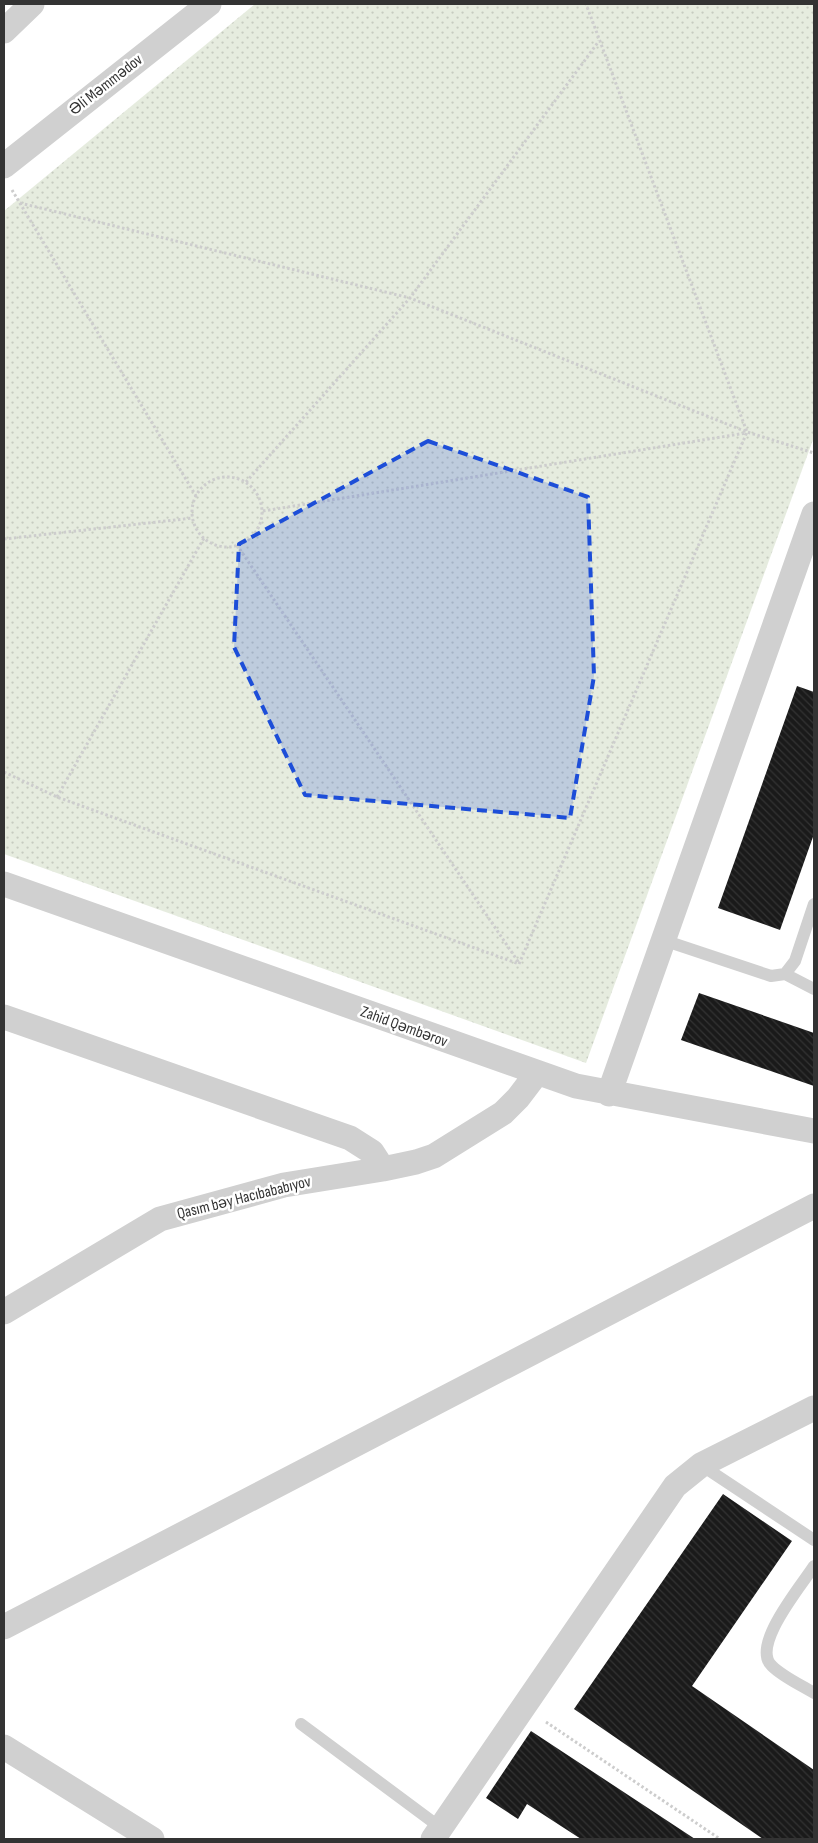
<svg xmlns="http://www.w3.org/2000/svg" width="818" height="1843" font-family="'Sofia Sans Condensed',sans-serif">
<defs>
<pattern id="park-dots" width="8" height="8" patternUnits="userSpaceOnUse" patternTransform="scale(1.25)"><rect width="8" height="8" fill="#e6ecdf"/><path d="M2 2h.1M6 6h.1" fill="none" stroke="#c6cbc0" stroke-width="1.8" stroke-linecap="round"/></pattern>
<pattern id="building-back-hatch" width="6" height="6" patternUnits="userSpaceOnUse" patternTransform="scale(1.25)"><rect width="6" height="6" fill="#1a1a1a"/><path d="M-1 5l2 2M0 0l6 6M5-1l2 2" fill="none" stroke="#333"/></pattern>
</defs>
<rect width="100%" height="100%" fill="#fff"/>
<path fill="url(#park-dots)" d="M 255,4 L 814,4 L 814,437 L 586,1063 L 4,854 L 4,211 Z"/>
<path fill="url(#building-back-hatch)" d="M 797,686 L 814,692 L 814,834 L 780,930 L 718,908 Z
M 699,993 L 814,1033 L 814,1086 L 681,1040 Z
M 723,1494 L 792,1541 L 692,1686 L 814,1770 L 814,1839 L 763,1839 L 574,1709 Z
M 531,1731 L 695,1839 L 581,1839 L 527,1804 L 518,1819 L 486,1798 Z"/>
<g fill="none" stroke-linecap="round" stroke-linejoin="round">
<path stroke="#cdcdcd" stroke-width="3" stroke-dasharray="2.5 2.5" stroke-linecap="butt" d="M 12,190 L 196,496
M 20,203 L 410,298 L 747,432 L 814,453
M192 512a35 35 0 1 1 70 0a35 35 0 1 1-70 0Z
M 246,482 L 410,298 L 599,41
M 263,511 L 746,433
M 4,539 L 193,518
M 237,545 L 519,963
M 4,772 L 57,797 L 519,964
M 57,797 L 204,538
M 519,964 L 747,432 L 586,4
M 546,1722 L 720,1839"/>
<path stroke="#d0d0d0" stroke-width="12" d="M 663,940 L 771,976 L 785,974 L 795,961 L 814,904
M 785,974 L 814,989
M 701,1465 L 814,1540
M 814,1566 C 802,1585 750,1646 772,1666 C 783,1677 801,1685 814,1693
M 301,1724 L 441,1828"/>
<path stroke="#d0d0d0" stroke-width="25" d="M 4,31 L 32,4
M 4,166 L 209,4
M 4,884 L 576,1086 L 814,1131
M 4,1017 L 350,1138 L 372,1152 L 383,1169
M 609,1094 L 814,514
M 4,1312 L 160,1219 L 284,1185 L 383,1169 L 416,1162 L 434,1156 L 503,1113 L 518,1098 L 537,1073
M 4,1627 L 814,1206
M 4,1747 L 152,1839
M 433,1839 L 675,1486 L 701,1465 L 814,1408"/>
</g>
<path fill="#1d4ed8" fill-opacity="0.2" stroke="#1d4ed8" stroke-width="4" stroke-dasharray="10 6" stroke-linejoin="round" d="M 428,441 L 588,497 L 594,676 L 570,818 L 305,795 L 234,647 L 239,544 Z"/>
<g text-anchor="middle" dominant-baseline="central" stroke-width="5" stroke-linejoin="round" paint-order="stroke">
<g font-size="16" fill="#333" stroke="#fff">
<text transform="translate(106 85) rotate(-38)">Əli Məmmədov</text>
<text transform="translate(404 1027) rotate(20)">Zahid Qəmbərov</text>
<text transform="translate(244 1198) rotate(-14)">Qasım bəy Hacıbababıyov</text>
</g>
</g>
<rect width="818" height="1843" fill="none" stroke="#333333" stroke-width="10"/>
</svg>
